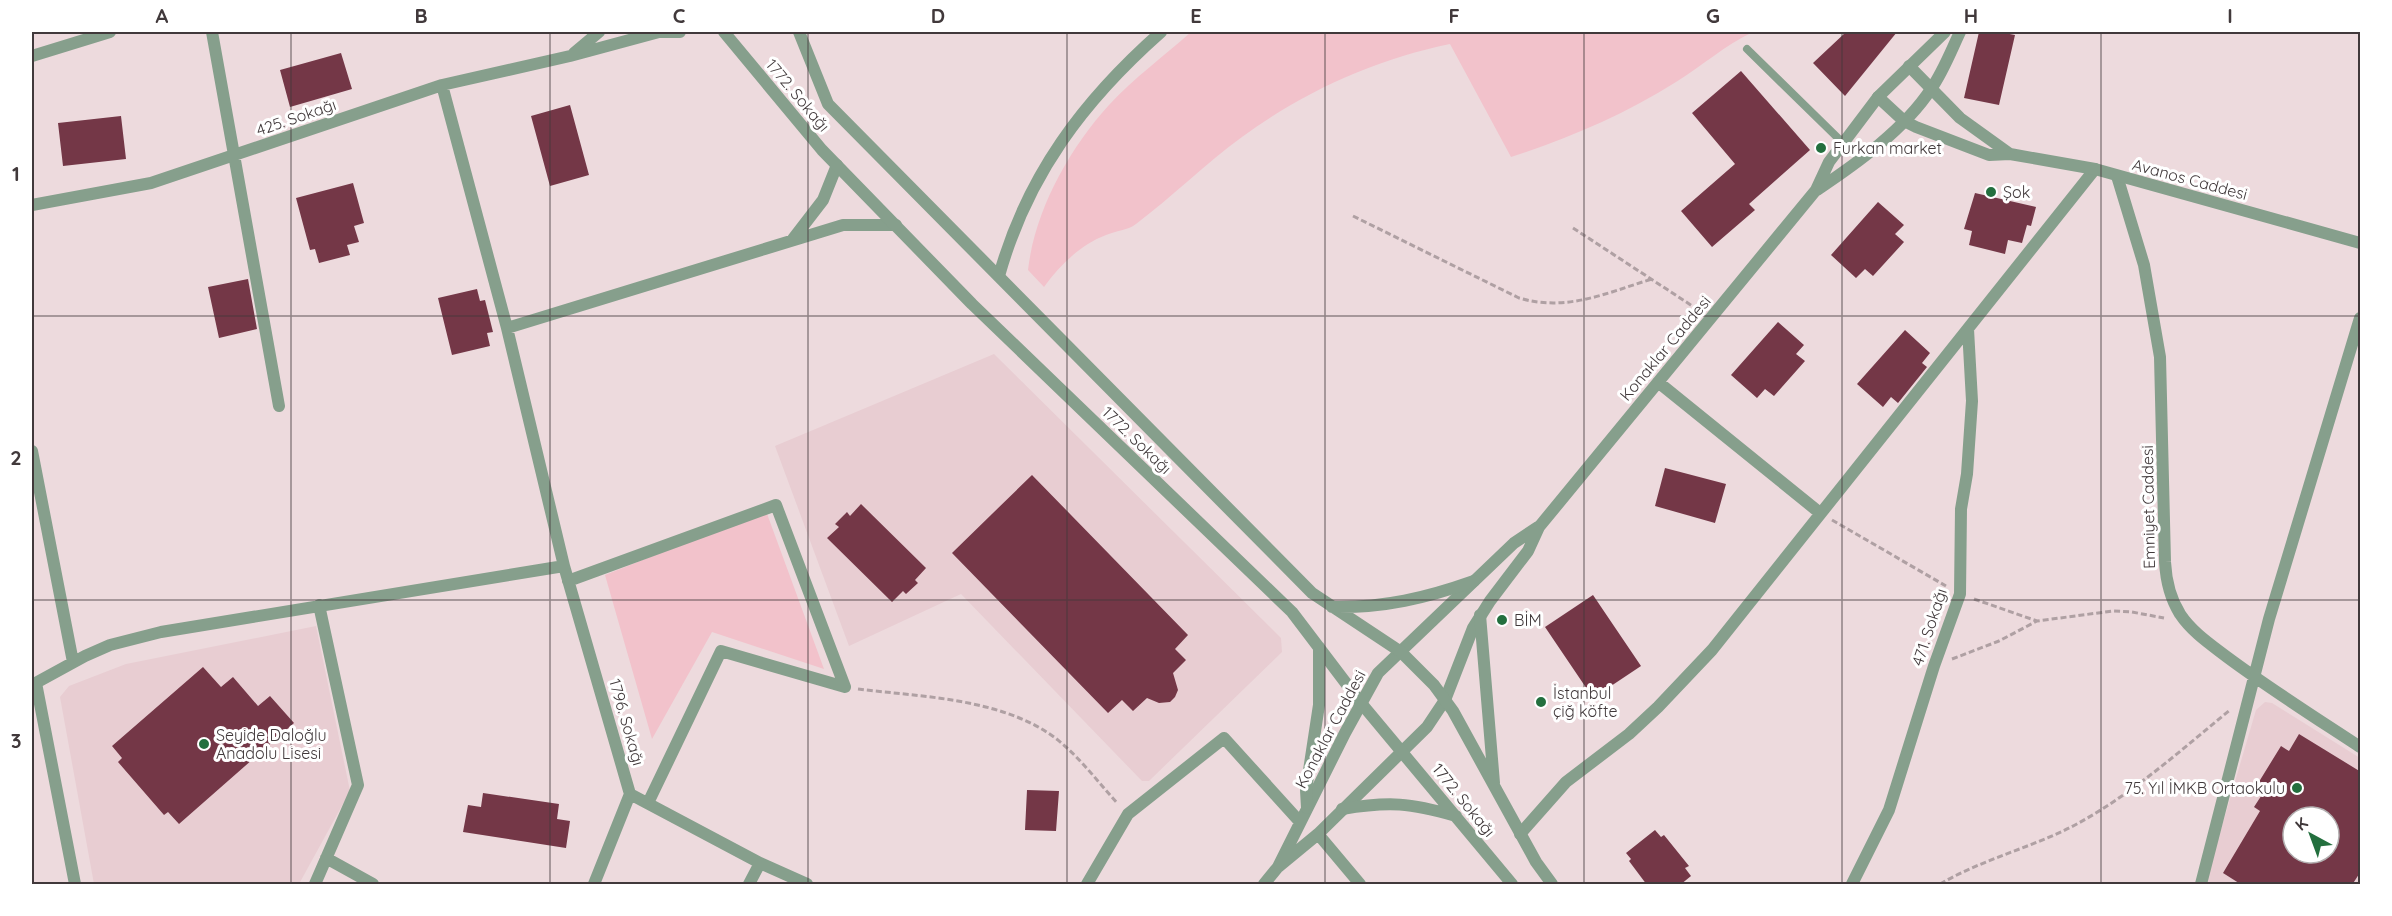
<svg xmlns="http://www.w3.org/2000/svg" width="2392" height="916" font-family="Quicksand,sans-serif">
<rect width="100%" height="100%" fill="#eddadd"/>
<path fill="#e8cdd2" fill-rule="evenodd" d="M 994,354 L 1281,638 L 1282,652 L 1149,781 L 1142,781 L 961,594 L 849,646 L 775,446 Z
M 316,626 L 350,791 L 299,884 L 94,884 L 60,697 L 69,686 L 126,664 Z
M 2265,702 L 2272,703 L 2360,758 L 2360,884 L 2205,884 L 2256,710 ZM 2293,817 L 2329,817 L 2329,853 L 2293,853 Z"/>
<path fill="#f2c2cb" d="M 1191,32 L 1753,32 C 1725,45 1702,66 1676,82 C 1624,115 1569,138 1511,157 L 1450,44 C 1376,59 1303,92 1242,137 C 1205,164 1173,196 1136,224 C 1129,230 1115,231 1106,235 C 1080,245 1060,265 1044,287 L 1028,270 C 1035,210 1069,149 1109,105 C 1134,78 1164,56 1191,32 Z
M 766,511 L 824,669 L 712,632 L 652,739 L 605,575 Z"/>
<path fill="#743747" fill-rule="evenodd" d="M 1846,32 L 1897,32 L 1845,96 L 1813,63 Z
M 1979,32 L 1999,32 L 2015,35 L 1999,105 L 1964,98 Z
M 341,53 L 352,89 L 290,107 L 280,70 Z
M 1741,71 L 1810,150 L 1749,204 L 1755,210 L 1712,247 L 1681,211 L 1735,164 L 1692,113 Z
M 570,105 L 589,175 L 550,186 L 531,116 Z
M 121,116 L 126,159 L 63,166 L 58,123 Z
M 353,183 L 364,223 L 354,226 L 359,242 L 347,245 L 350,255 L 319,263 L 315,249 L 310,250 L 296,198 Z
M 1975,193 L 2036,207 L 2031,226 L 2027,225 L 2022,243 L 2008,240 L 2005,254 L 1969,245 L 1972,231 L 1964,229 Z
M 1878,202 L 1904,225 L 1895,234 L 1904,242 L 1873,276 L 1865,269 L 1856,278 L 1831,255 Z
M 248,279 L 257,329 L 219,338 L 208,287 Z
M 477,289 L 480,301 L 485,300 L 493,332 L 487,333 L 490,346 L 452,355 L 438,298 Z
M 1778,322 L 1804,345 L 1796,354 L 1805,361 L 1774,396 L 1765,389 L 1757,398 L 1731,375 Z
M 1905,330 L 1930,353 L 1922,363 L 1927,367 L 1898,403 L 1891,397 L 1883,407 L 1857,384 Z
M 1665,468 L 1726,484 L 1715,523 L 1655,506 Z
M 1032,475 L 1188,635 L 1175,649 L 1186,660 L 1173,673 L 1178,690 L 1175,697 L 1170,702 L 1159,703 L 1147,698 L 1133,711 L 1122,700 L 1108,713 L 952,553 Z
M 861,504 L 926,568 L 915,580 L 918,583 L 906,594 L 903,591 L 892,602 L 827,538 L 839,527 L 835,524 L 847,512 L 850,516 Z
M 1593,595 L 1641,666 L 1593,698 L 1545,627 Z
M 203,667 L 221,687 L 233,677 L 258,706 L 270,696 L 294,723 L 179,824 L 168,812 L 164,815 L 118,762 L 122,758 L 112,746 Z
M 2299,734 L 2361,772 L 2361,871 L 2352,885 L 2242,885 L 2223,873 L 2260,811 L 2254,807 L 2265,790 L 2257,785 L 2281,746 L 2289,751 ZM 2293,817 L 2329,817 L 2329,853 L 2293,853 Z
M 1027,790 L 1059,791 L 1056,831 L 1025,830 Z
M 483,793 L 559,804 L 557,819 L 570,821 L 566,848 L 463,832 L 468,805 L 481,807 Z
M 1655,830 L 1661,837 L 1664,835 L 1689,866 L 1685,868 L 1691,876 L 1680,885 L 1647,885 L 1629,861 L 1631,859 L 1626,853 Z"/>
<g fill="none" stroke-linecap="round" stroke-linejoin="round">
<path stroke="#afa0a3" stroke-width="3" stroke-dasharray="6 3" stroke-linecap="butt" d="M 1353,216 L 1519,298 C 1567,312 1606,293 1652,279
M 1573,228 L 1700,311
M 1832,520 L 1946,586
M 1974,599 L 2037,621
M 1952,659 L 1999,641 L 2037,621 L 2113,611 L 2132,612 L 2164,618
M 858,689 C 922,697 1000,698 1054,737 C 1079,756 1097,781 1118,804
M 1940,884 C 1983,859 2031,848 2075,825 C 2131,795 2180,751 2230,710"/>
<path stroke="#869f8c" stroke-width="8" d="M 1747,49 L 1842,142"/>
<path stroke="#869f8c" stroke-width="12" d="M 212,32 L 279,406
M 574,53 L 599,32
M 32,56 L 110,32
M 442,85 L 507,328 L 564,566 L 630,794 L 594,884
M 2117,176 L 2144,265 L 2160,357 L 2165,562 C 2166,580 2170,598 2180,614 C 2192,632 2210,644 2227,657 C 2270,689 2316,718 2360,747
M 1817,190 C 1856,164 1905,129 1931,89 C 1943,72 1951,51 1960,32
M 32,205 L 151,183 L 442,85 L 570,56 L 659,32 L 680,32
M 793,239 L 823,200 L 837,165
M 999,276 C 1027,175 1084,100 1161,32
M 507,328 L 843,225 L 896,225
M 1658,382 L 1820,513
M 32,451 L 73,662
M 568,581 L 776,505 L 845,687 L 721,651 L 648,803
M 36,683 L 75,884
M 32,685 L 85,656 L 110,645 L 161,632 L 564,566
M 630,794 L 760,863 L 807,884
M 1318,834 L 1360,884
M 1520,834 L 1566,782 L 1629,734 L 1658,707 L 1712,650 L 2095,169
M 326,858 L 373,884
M 1278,867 L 1318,834 L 1427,727 L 1445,700 L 1473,628 L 1490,601 L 1528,551 L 1539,527 L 1816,190 L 1829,162 L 1878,97 L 1945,32
M 315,884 L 358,785 L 319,605
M 749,884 L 760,863
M 1087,884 L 1128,814 L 1224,738 L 1300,822
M 1264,884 L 1278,867 L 1345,733 L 1378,673 L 1514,543 L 1538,527
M 1852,884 L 1889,810 L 1934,666 L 1960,594 L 1961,509 L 1967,474 L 1972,401 L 1968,329
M 2201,884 L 2269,619 L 2360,318"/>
<path stroke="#869f8c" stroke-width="12" d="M 724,32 L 822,150 L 972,304 L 1292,612 L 1361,703 L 1512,884
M 799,32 L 828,104 L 1312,593 L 1401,652 L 1434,685 L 1453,711 L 1536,862 L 1552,884
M 1909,66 L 1960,118 L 2010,154
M 1878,97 L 1904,121 L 1916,127 L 1989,155 L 2010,154 L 2095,169 L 2360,243
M 1332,607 C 1384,608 1426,598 1474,581
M 1480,615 L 1494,783
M 1307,808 L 1306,790 L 1319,705 L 1319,647
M 1342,809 C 1390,801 1410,803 1456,816"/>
</g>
<path fill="none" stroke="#41393b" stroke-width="1.5" stroke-opacity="0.55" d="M 291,32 L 291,884M 550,32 L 550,884M 808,32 L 808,884M 1067,32 L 1067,884M 1325,32 L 1325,884M 1584,32 L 1584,884M 1842,32 L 1842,884M 2101,32 L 2101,884M 32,316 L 2360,316M 32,600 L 2360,600"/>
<g fill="#236f3e" stroke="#fff" stroke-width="2">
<circle cx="1821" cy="148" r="6"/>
<circle cx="1991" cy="192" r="6"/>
<circle cx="1502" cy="620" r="6"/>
<circle cx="1541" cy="702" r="6"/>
<circle cx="204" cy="744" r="6"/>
<circle cx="2297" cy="788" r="6"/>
</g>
<g text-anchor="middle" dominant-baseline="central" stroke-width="6" stroke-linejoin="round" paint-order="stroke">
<g font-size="16" fill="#41393b" stroke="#fff">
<text transform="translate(798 95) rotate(50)">1772. Sokağı</text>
<text transform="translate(296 117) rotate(-19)">425. Sokağı</text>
<text transform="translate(2190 179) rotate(15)">Avanos Caddesi</text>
<text transform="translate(1665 348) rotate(-50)">Konaklar Caddesi</text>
<text transform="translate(1137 440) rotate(44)">1772. Sokağı</text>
<text transform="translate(2148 507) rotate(-91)">Emniyet Caddesi</text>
<text transform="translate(1929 627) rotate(-72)">471. Sokağı</text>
<text transform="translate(627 722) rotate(74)">1796. Sokağı</text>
<text transform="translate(1330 729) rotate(-62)">Konaklar Caddesi</text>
<text transform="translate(1464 800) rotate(51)">1772. Sokağı</text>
</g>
<g font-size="16" fill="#41393b" stroke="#fff" text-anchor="start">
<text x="1833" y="148">Furkan market</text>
<text x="2003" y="192">Şok</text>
<text x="1514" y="620">BİM</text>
<text x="1553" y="693">İstanbul<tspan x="1553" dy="18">çiğ köfte</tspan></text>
<text x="216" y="735">Seyide Daloğlu<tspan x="216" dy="18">Anadolu Lisesi</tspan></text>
<text x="2285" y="788" text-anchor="end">75. Yıl İMKB Ortaokulu</text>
</g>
</g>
<rect width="2392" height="916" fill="none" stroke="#ffffff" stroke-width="66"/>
<g transform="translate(2311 835) rotate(319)"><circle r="28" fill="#ffffff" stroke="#b3b0b1" stroke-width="1.5"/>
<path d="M0-4.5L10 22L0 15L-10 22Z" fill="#236f3e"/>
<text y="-9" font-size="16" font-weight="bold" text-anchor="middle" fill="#41393b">K</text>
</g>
<rect x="33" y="33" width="2326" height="850" fill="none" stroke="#41393b" stroke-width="2"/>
<g font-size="20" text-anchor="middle" font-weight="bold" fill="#41393b">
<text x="162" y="23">A</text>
<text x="421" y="23">B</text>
<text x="679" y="23">C</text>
<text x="938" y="23">D</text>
<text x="1196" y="23">E</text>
<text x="1454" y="23">F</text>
<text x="1713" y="23">G</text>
<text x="1971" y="23">H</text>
<text x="2230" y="23">I</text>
<text x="16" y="181">1</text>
<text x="16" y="465">2</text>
<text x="16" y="748">3</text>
</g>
</svg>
